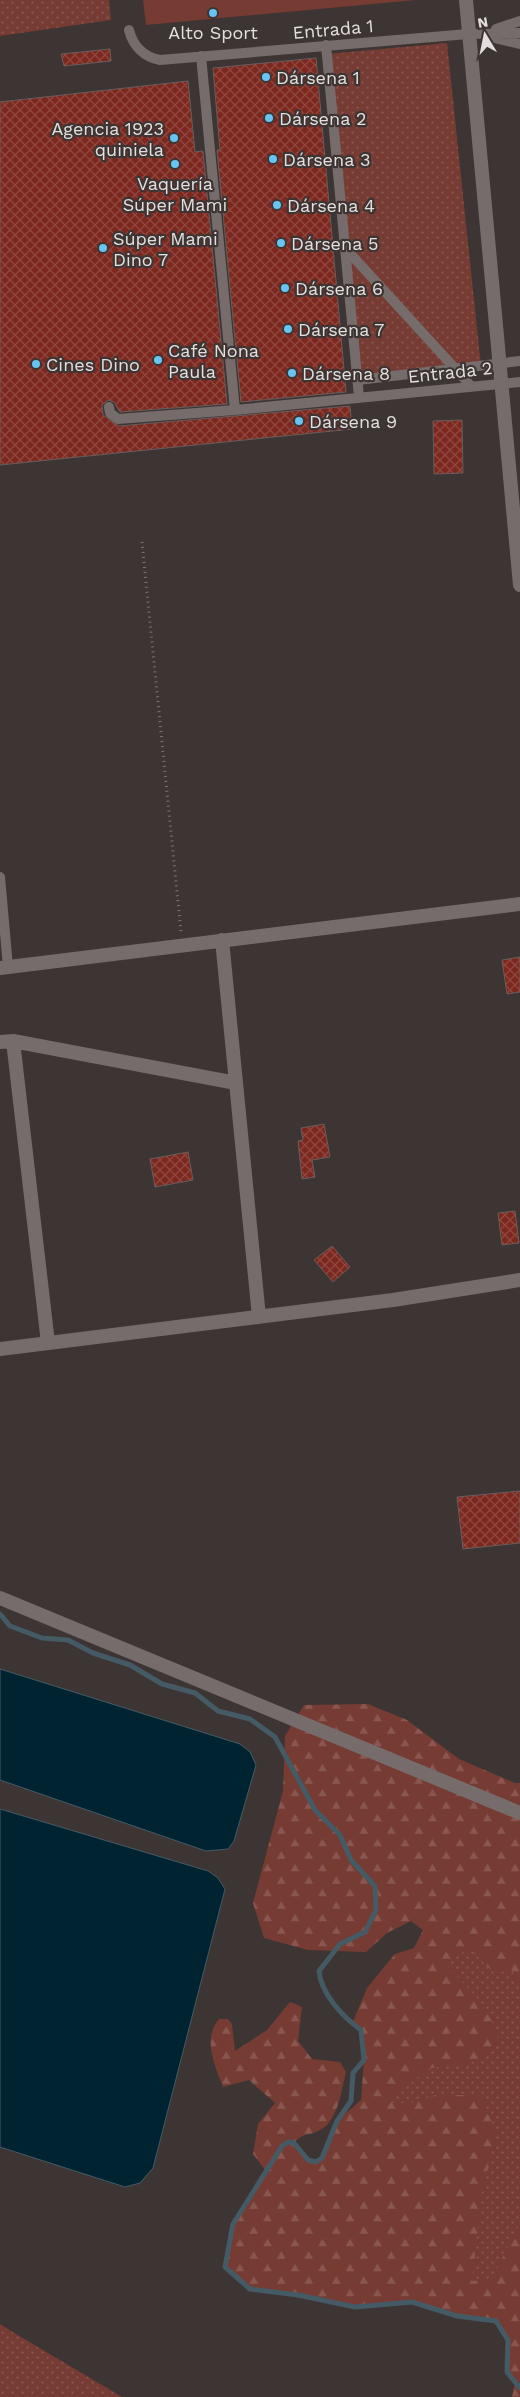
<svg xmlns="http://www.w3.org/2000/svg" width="520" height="2397" font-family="'Work Sans',sans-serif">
<defs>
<pattern id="grass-dots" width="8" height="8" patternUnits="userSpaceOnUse" patternTransform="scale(1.25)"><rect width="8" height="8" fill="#763b33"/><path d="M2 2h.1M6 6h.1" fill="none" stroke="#895750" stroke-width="1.8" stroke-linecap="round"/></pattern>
<pattern id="forest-firs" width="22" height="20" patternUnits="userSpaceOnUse" patternTransform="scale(1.25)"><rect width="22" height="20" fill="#763b33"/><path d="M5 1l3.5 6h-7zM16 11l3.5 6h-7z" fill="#895750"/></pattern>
<pattern id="building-cross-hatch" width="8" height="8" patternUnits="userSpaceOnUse" patternTransform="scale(1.25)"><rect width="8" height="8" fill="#7d281f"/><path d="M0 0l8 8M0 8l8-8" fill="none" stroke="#8f473f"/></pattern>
</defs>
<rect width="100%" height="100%" fill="#3d3533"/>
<path fill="url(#grass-dots)" d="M 0,0 L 109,0 L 111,20 L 0,36 Z
M 447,43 L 481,366 L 358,380 L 327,54 Z
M 520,1886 L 520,2332 L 459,2290 L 371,2119 L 437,1944 Z
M 0,2324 L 11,2331 L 122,2397 L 0,2397 Z"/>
<path fill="url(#forest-firs)" d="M 368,1704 L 407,1720 L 459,1759 L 515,1783 L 520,1783 L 520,1989 L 512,1970 L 494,1973 L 469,1948 L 446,1964 C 469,1992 489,2002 499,2041 L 482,2061 L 432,2068 L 398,2092 L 390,2103 L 411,2103 L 436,2095 L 482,2095 L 496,2135 L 482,2193 L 472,2281 L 492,2278 L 520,2223 L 520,2397 L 512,2397 L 515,2382 L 507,2372 L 508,2340 L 496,2321 L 457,2316 L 412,2302 L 355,2307 L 298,2295 L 250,2289 L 225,2267 L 233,2224 L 266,2171 L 253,2154 L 258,2124 L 275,2103 L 249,2080 L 223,2087 C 215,2066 202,2039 219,2019 L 228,2019 L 232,2024 L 235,2051 L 267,2030 L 290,2002 L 302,2007 L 298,2041 L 312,2059 L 340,2062 L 346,2072 C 341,2091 338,2123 318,2131 C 305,2137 306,2131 294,2143 L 308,2160 L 316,2162 L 322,2158 L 337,2121 L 361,2100 L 364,2060 L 361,2030 L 352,2024 L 367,1988 L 395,1954 L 414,1948 L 423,1930 L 411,1921 L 387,1933 L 366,1952 L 308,1950 L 264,1938 L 253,1903 L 283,1791 L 285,1736 L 304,1705 Z"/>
<path fill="#763b33" d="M 143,0 L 416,0 L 146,25 Z"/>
<path fill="#002332" stroke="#445b66" d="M 0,1669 L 240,1744 L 250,1752 L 256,1765 L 234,1841 L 228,1849 L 206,1851 L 0,1780 Z
M 0,1809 L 208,1871 L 218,1878 L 225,1889 L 153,2168 L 140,2183 L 125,2187 L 0,2147 Z"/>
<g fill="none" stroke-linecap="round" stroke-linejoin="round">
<path stroke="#445b66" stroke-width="5" d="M 0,1614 L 10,1626 L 42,1638 L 68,1640 L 93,1653 L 130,1665 L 162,1684 L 195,1693 L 218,1711 L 250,1719 L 275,1737 L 315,1810 L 340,1835 L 351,1860 L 375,1886 L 376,1910 L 365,1932 L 340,1944 L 319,1971 C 321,1994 343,2017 361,2030 L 364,2060 L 353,2073 L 351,2101 L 337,2121 L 322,2158 L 316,2162 L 308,2160 L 294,2143 L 288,2142 L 282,2146 L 233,2224 L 225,2267 L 250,2289 L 298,2295 L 355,2307 L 412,2302 L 457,2316 L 496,2321 L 508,2340 L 507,2372 L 520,2388"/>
</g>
<path fill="url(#building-cross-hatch)" stroke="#675e5c" d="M 110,49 L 111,61 L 64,66 L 61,54 Z
M 316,58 L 346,392 L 241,402 L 217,150 L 220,150 L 213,68 Z
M 188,81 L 195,152 L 203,151 L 227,404 L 120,412 L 114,402 L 108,400 L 102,405 L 103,415 L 119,426 L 350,406 L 352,429 L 0,465 L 0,102 Z
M 462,420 L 463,473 L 434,474 L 433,421 Z
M 520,957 L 520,992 L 507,994 L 502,960 Z
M 324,1124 L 330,1157 L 312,1160 L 315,1177 L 302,1179 L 298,1141 L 303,1140 L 301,1128 Z
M 188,1152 L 193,1180 L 155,1187 L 150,1159 Z
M 515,1211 L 519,1243 L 502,1245 L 498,1213 Z
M 332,1246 L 350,1267 L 333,1282 L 314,1260 Z
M 520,1491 L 520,1543 L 463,1549 L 457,1497 Z"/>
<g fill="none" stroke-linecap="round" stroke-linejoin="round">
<path stroke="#7c7674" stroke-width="3" stroke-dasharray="1 4" stroke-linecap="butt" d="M 142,542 L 181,932"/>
<path stroke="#756c6b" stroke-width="10" d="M 496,29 L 520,21
M 129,30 C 133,46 144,57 160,60 L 468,34 L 520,33
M 494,38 L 520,44
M 326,45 L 359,397
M 201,56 L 235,410
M 346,249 L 471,386
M 358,380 L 520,361
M 109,407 L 110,413 L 118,419 L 235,410 L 520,382
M 0,877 L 8,967"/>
<path stroke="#756c6b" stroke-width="14" d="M 466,0 L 520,585
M 222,940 L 259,1317
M 0,968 L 520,904
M 13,1041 L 48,1343
M 0,1042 L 13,1041 L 236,1083
M 0,1349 L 393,1300 L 520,1280
M 0,1598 L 520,1813"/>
</g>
<g fill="#68c4f0" stroke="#3d3533" stroke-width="2">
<circle cx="213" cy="13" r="5"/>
<circle cx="266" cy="77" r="5"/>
<circle cx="269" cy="118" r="5"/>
<circle cx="174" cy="138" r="5"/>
<circle cx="273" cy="159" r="5"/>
<circle cx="175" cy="164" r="5"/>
<circle cx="277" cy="205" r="5"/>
<circle cx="281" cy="243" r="5"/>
<circle cx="103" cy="248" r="5"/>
<circle cx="285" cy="288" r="5"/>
<circle cx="288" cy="329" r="5"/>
<circle cx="158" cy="360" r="5"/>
<circle cx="36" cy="364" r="5"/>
<circle cx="292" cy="373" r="5"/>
<circle cx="299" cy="421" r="5"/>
</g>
<g text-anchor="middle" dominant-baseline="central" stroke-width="4.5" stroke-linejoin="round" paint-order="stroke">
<g font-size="18" fill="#e4dfde" stroke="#3d3533">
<text transform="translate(333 29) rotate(-5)">Entrada 1</text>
<text transform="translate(450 372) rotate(-6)">Entrada 2</text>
</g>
<g font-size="18" fill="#e4dfde" stroke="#3d3533" text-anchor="start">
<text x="213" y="32" text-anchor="middle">Alto Sport</text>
<text x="276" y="77">Dársena 1</text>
<text x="279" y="118">Dársena 2</text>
<text x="164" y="128" text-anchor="end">Agencia 1923<tspan x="164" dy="21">quiniela</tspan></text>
<text x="283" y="159">Dársena 3</text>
<text x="175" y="183" text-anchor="middle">Vaquería<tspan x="175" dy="21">Súper Mami</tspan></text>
<text x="287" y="205">Dársena 4</text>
<text x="113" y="238">Súper Mami<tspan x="113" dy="21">Dino 7</tspan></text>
<text x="291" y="243">Dársena 5</text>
<text x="295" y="288">Dársena 6</text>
<text x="298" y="329">Dársena 7</text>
<text x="168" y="350">Café Nona<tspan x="168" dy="21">Paula</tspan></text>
<text x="46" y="364">Cines Dino</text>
<text x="302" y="373">Dársena 8</text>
<text x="309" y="421">Dársena 9</text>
</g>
</g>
<g transform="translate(485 35) rotate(350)" stroke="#3d3533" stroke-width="4" paint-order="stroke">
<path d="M0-4L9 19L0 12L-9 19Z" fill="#e4dfde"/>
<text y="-8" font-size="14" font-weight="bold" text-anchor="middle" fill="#e4dfde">N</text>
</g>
</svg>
